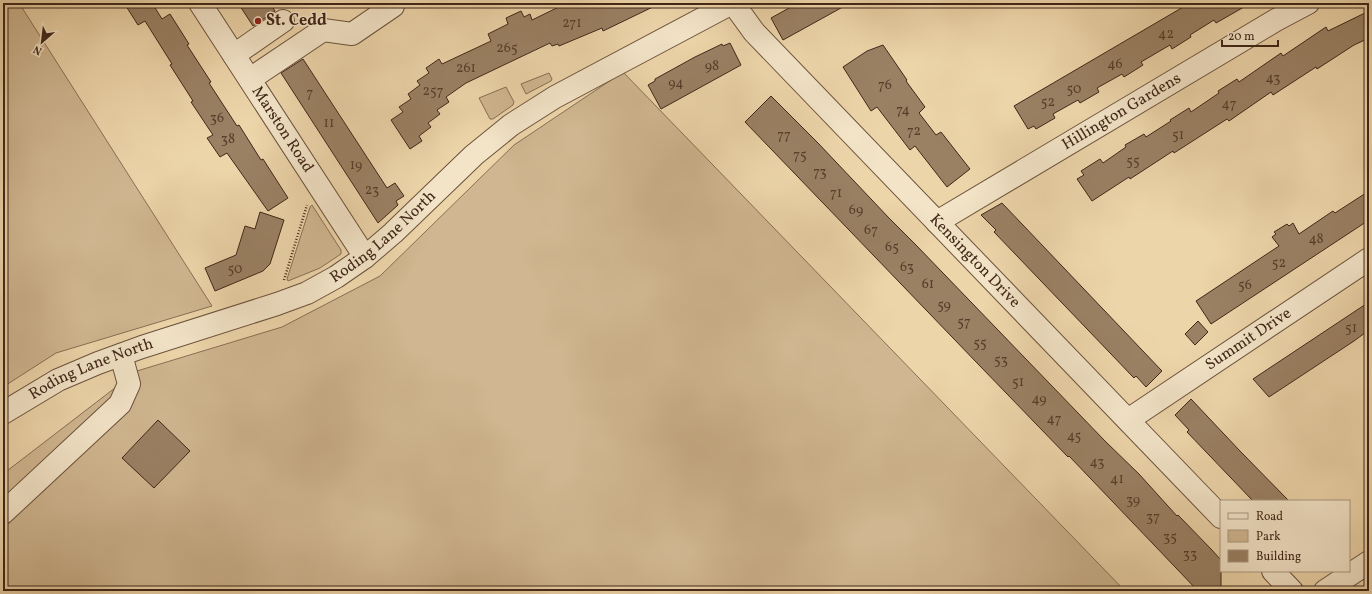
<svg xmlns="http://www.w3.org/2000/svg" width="1372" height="594" font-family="Vollkorn,serif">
<rect width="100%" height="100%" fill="#edd5aa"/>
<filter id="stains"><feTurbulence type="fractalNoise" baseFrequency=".005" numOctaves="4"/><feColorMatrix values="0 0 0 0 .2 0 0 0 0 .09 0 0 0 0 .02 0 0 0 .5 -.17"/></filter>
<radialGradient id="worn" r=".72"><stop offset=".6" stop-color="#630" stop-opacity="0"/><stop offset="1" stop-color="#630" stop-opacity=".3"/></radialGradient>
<path fill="#d0b791" stroke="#886f54" d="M 3,3 L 19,3 L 212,306 L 56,353 L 3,387 Z
M 623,72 L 1125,591 L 3,591 L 3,474 L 137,371 L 282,327 L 380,276 L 514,145 Z
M 549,73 L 552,79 L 551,81 L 526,94 L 521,84 Z
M 506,87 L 514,102 L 513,105 L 493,119 L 490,119 L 479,98 Z
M 312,205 L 341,250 L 341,254 L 320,268 L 288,281 L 287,279 L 310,207 Z"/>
<path fill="#9a8164" stroke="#402718" d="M 124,3 L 152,3 L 162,19 L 170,14 L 189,44 L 187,45 L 211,82 L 209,83 L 222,103 L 237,126 L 239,125 L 261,160 L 263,159 L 288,198 L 268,211 L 227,153 L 220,157 L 207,138 L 213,135 L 191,102 L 193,101 L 170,65 L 172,64 L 145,21 L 138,25 Z
M 238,3 L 270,3 L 275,11 L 253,26 Z
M 567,3 L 661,3 L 603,31 L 602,28 L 559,46 L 558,44 L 552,46 L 550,43 L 466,83 L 446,97 L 449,102 L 437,110 L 440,114 L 428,123 L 431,127 L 419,136 L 422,141 L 410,149 L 391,120 L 403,112 L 399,107 L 411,99 L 408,94 L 420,85 L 417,81 L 429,73 L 426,68 L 439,59 L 442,64 L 491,41 L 488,34 L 508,24 L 506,18 L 521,11 L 524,17 L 530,14 L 532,20 Z
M 798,3 L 850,3 L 783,40 L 771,18 Z
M 1190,3 L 1251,3 L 1216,23 L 1214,20 L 1190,35 L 1191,37 L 1172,49 L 1170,45 L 1141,62 L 1143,65 L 1124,77 L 1122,74 L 1097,88 L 1099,92 L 1080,103 L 1078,100 L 1053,114 L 1055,118 L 1036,129 L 1034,126 L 1028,129 L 1014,106 Z
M 1369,11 L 1369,38 L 1354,45 L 1317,69 L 1316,67 L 1273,95 L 1271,92 L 1229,121 L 1227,119 L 1174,153 L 1173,151 L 1130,179 L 1129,177 L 1092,201 L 1077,179 L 1084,175 L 1081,171 L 1100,159 L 1103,163 L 1126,147 L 1125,145 L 1144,134 L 1146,137 L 1171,121 L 1170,120 L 1189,108 L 1191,112 L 1219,93 L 1218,91 L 1237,79 L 1239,82 L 1281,53 L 1283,56 L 1326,27 L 1328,31 Z
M 730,43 L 741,65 L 661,109 L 648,85 L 655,81 L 655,79 L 695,57 L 722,44 L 723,46 Z
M 883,45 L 907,80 L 906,81 L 925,107 L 919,113 L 936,135 L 941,132 L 970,169 L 947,187 L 915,146 L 910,150 L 877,107 L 871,111 L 843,67 L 867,51 Z
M 303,59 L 387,188 L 395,183 L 404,196 L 396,201 L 398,205 L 378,223 L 281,73 Z
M 771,96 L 818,143 L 889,218 L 916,245 L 1105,441 L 1139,474 L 1177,516 L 1178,515 L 1211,549 L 1221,560 L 1221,591 L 1198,591 L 1069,456 L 1068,457 L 979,365 L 745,122 Z
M 1369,191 L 1369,220 L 1211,324 L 1196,301 L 1279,246 L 1272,237 L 1276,234 L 1274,232 L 1287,224 L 1289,226 L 1293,223 L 1299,234 L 1333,211 L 1335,213 Z
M 1002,203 L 1162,371 L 1146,387 L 1136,376 L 1134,378 L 994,232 L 996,230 L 981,215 Z
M 260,212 L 284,220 L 270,264 L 263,271 L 215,291 L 205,268 L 236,255 L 245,226 L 255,229 Z
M 1369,302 L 1369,330 L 1354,341 L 1269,397 L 1253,379 Z
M 1198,321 L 1208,332 L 1195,345 L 1185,334 Z
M 1191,399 L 1240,451 L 1289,501 L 1253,501 L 1187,432 L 1189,430 L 1175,415 Z
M 158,420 L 190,451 L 154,488 L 122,458 Z"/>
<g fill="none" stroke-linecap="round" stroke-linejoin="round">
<g stroke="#6b523c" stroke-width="24">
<g id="minor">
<path id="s1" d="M 200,3 L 365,257"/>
<path id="s2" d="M 733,3 L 754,32 L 1221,517"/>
<path d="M 234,55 L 283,21"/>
<path d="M 250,79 L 323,30 L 352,34 L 393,6"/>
<path id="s3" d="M 937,222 L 1276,20 L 1308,3"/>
<path id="s4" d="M 3,413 L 58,380 L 98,363 L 142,347 L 277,304 L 307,293 L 336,277 L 365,257 L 393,233 L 474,155 L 511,125 L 555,97 L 732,3"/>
<path id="s5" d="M 1128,420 L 1369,259"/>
<path d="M 3,513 L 120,404 L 129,384 L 121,355"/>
<path d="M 1273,571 L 1292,591"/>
<path d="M 1325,591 L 1369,562"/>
</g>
</g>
<path stroke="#402718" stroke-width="2.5" stroke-dasharray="1 2" stroke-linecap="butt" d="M 284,280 L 307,205"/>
<use href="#minor" stroke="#f3e4c8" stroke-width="22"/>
</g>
<circle fill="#8f2418" stroke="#f3e4c8" stroke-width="1.5" cx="258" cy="21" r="4"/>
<g text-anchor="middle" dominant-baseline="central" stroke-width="3" stroke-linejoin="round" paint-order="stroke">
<g font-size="14" fill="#563e2b">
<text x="572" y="23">271</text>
<text x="1166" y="34">42</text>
<text x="507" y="48">265</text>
<text x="1115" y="64">46</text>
<text x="712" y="66">98</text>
<text x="466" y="68">261</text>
<text x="1273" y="78">43</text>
<text x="676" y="83">94</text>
<text x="885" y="85">76</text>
<text x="1074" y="89">50</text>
<text x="433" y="91">257</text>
<text x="310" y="93">7</text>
<text x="1048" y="102">52</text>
<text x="1229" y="104">47</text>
<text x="903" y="110">74</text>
<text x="217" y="118">36</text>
<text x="329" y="123">11</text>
<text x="914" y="131">72</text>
<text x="784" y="135">77</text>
<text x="1178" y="135">51</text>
<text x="228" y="139">38</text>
<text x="800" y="155">75</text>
<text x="1133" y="161">55</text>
<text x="356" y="165">19</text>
<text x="820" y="172">73</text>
<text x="372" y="190">23</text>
<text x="836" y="193">71</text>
<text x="856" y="210">69</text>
<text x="871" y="230">67</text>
<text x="1316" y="239">48</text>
<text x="892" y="247">65</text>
<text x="1279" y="263">52</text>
<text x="907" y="267">63</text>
<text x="235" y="269">50</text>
<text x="928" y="284">61</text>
<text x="1245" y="285">56</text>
<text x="944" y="305">59</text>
<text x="964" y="322">57</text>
<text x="1351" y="328">51</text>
<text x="980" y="343">55</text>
<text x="1001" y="360">53</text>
<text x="1018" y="382">51</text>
<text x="1039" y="399">49</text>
<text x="1054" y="419">47</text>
<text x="1074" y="436">45</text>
<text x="1097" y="462">43</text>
<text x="1117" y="479">41</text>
<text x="1133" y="500">39</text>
<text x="1153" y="517">37</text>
<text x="1170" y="537">35</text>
<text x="1190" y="554">33</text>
</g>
<g font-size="16" font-weight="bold" fill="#402718" stroke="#f3e4c8" text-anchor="start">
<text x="266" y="21">St. Cedd</text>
</g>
<g font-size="16" fill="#402718" stroke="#f3e4c8">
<text stroke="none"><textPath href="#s3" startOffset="215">Hillington Gardens</textPath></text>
<text stroke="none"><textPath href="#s1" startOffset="151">Marston Road</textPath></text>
<text stroke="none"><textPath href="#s4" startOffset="423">Roding Lane North</textPath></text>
<text stroke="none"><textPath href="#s2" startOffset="354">Kensington Drive</textPath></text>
<text stroke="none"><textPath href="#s5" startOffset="145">Summit Drive</textPath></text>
<text stroke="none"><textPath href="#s4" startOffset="99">Roding Lane North</textPath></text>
</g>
</g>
<rect width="1372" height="594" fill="none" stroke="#edd5aa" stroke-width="16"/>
<rect x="4" y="4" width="1364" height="586" fill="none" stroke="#402718" stroke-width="2"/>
<rect x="8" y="8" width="1356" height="578" fill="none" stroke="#402718"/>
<rect x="1220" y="500" width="130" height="72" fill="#f3e4c8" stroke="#ab9882"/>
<rect x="1228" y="513" width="20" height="6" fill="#f3e4c8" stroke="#ab9882"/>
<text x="1256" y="520" font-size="12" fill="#402718">Road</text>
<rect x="1228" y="530" width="20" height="12" fill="#d0b791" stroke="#ab9882"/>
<text x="1256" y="540" font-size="12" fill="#402718">Park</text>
<rect x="1228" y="550" width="20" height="12" fill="#9a8164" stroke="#ab9882"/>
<text x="1256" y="560" font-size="12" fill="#402718">Building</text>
<g transform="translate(42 42) rotate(208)" stroke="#f3e4c8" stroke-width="3" paint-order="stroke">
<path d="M0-3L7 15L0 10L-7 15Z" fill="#402718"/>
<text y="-6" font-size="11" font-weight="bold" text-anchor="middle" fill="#402718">N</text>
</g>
<path d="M1222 40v6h56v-6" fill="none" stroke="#402718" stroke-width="2"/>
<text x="1228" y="40" font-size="12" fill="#402718" stroke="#f3e4c8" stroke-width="3" paint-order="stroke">20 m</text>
<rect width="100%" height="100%" filter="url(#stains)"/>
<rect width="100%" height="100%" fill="url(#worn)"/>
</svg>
